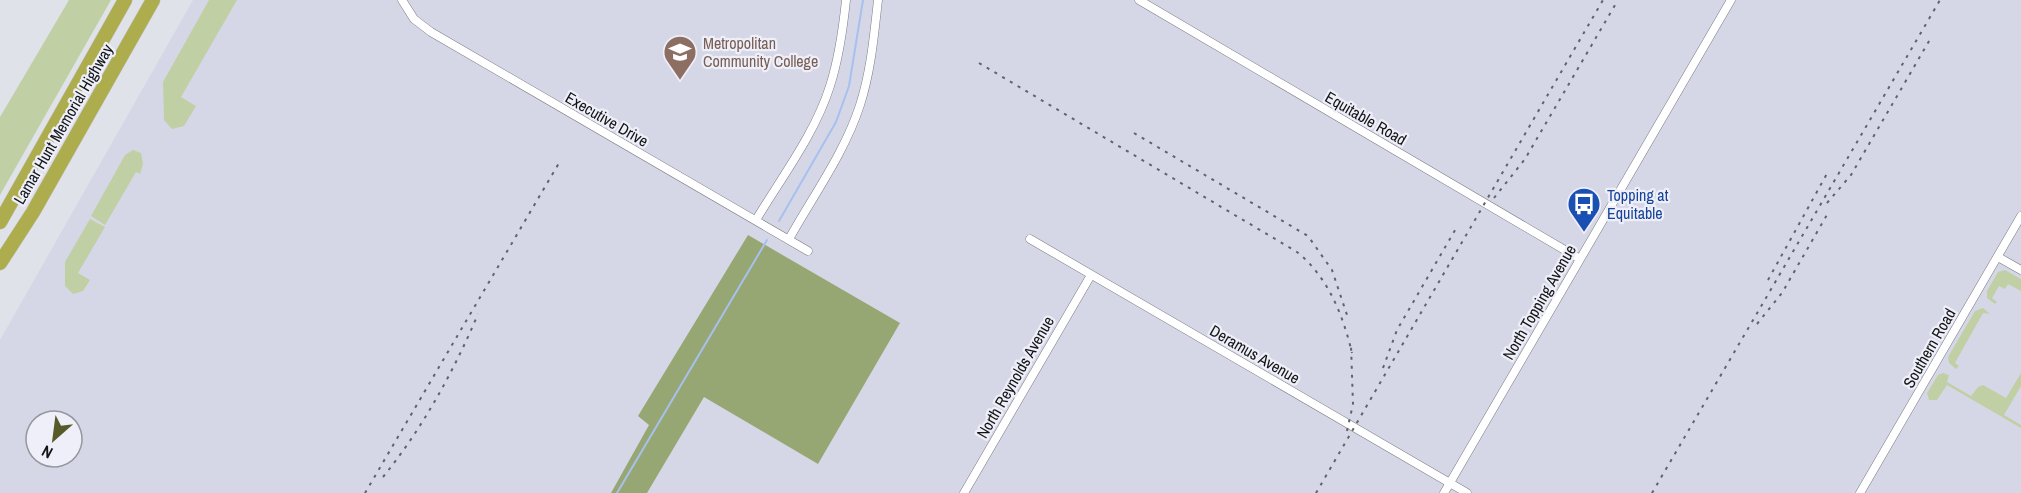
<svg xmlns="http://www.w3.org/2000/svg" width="2021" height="493" font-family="'Archivo Narrow',sans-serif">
<rect width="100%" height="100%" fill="#e0e2ea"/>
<path fill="#d5d7e7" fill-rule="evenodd" d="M 193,0 L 2021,0 L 2021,493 L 0,493 L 0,340 ZM 36,421 L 72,421 L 72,457 L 36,457 Z"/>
<path fill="#c1cfa4" d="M 69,0 L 111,0 L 0,195 L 0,117 Z
M 209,0 L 237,0 L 181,97 L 196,106 L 184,126 L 172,129 L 164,120 L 163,82 Z
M 133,150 L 141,153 L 143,164 L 140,174 L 136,172 L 105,225 L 91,216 L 125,155 Z
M 90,219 L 105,227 L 78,273 L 90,280 L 83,291 L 73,294 L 65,286 L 65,262 Z
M 2005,270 L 2021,279 L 2021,291 L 2008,284 L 2005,289 L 1999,286 L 1992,298 L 1997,302 L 1995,304 L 1987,298 L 1987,291 L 1998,272 Z
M 1983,308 L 1990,314 L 1983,313 L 1955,363 L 1959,366 L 1956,369 L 1949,363 L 1948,357 L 1975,311 Z
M 1943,373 L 1949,375 L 1947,382 L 1971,396 L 1978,387 L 1983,385 L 2006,398 L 2021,373 L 2021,386 L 2004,415 L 2021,425 L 2021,428 L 1947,385 L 1937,400 L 1929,400 L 1927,393 L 1938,375 Z"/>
<path fill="#97a774" d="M 748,235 L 900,323 L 818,464 L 704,397 L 647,493 L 611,493 L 649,425 L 638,416 Z"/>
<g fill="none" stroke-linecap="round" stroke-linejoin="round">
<path stroke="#a6c1ee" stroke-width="2" d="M 779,221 L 836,122 L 849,86 L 863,0
M 617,493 L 767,240"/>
<g stroke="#7a7c83" stroke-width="9">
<path id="minor" d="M 402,0 L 414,19 L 431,32 L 808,251
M 1139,0 L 1580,259
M 756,220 C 781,178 815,134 830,86 C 839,58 843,29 846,0
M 789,239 C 813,196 845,152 860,105 C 871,71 874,35 878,0
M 1030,239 L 1467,493
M 1998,257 L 2021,270
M 964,493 L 1091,275
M 1444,493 L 1731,0
M 1860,493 L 2021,216"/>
</g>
<g stroke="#c2c2c2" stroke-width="15">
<path id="motorway" d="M 0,222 L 125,0
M 0,263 L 33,212 L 153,0"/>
</g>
<use href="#minor" stroke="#fff" stroke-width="8"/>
<use href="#motorway" stroke="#aead4d" stroke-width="14"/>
<path stroke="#626368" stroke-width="2" stroke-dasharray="3 6" stroke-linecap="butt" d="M 979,63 L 1297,252 C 1328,277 1343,315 1352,353
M 1134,133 L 1308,236 L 1332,270 L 1348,318
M 1494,198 L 1525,159 L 1618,0
M 1827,203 L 1851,175 L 1932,36
M 1768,280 L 1829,170
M 1757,324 L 1782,293 L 1828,213
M 1383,368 L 1397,330 L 1458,225
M 1347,431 L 1353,404 L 1351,345
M 383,477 C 422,429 454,371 478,314
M 365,493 L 559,163
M 1316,493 L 1603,0
M 1652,493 L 1940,0"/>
</g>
<defs>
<g id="university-pin" transform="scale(1.725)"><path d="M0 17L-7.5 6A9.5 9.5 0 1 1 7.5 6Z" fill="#8d6e63" stroke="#eeeff8"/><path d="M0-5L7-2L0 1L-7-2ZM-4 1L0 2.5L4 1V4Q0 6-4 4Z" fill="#fff"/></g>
<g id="bus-pin" transform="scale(1.725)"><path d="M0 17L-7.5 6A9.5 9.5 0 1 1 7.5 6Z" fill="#1a4fb4" stroke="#eeeff8"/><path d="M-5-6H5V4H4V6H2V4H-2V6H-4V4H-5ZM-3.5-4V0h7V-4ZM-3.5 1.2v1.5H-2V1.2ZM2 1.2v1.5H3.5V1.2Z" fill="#fff"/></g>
</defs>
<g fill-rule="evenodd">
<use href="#university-pin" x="680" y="52"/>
<use href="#bus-pin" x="1584" y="204"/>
</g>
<g text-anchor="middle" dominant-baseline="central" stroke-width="4.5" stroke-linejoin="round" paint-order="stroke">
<g font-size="16" fill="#785e54" stroke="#eeeff8" text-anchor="start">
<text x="703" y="43">Metropolitan<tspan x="703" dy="18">Community College</tspan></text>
</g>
<g font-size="16" fill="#131416" stroke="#eeeff8">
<text transform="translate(1366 118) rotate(30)">Equitable Road</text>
<text transform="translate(607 119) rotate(30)">Executive Drive</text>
<text transform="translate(63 124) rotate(-60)">Lamar Hunt Memorial Highway</text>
<text transform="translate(1539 302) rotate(-60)">North Topping Avenue</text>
<text transform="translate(1929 348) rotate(-60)">Southern Road</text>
<text transform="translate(1255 354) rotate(30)">Deramus Avenue</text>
<text transform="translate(1015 377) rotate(-60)">North Reynolds Avenue</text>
</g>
<g font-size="16" fill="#164399" stroke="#eeeff8" text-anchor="start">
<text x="1607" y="195">Topping at<tspan x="1607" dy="18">Equitable</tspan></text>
</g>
</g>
<g transform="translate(54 439) rotate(208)"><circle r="28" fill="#eeeff8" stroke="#96979e" stroke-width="1.5"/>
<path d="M0-4.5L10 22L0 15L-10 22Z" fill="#575a28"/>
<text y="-9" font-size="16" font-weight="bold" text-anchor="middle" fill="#131416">N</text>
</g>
</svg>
